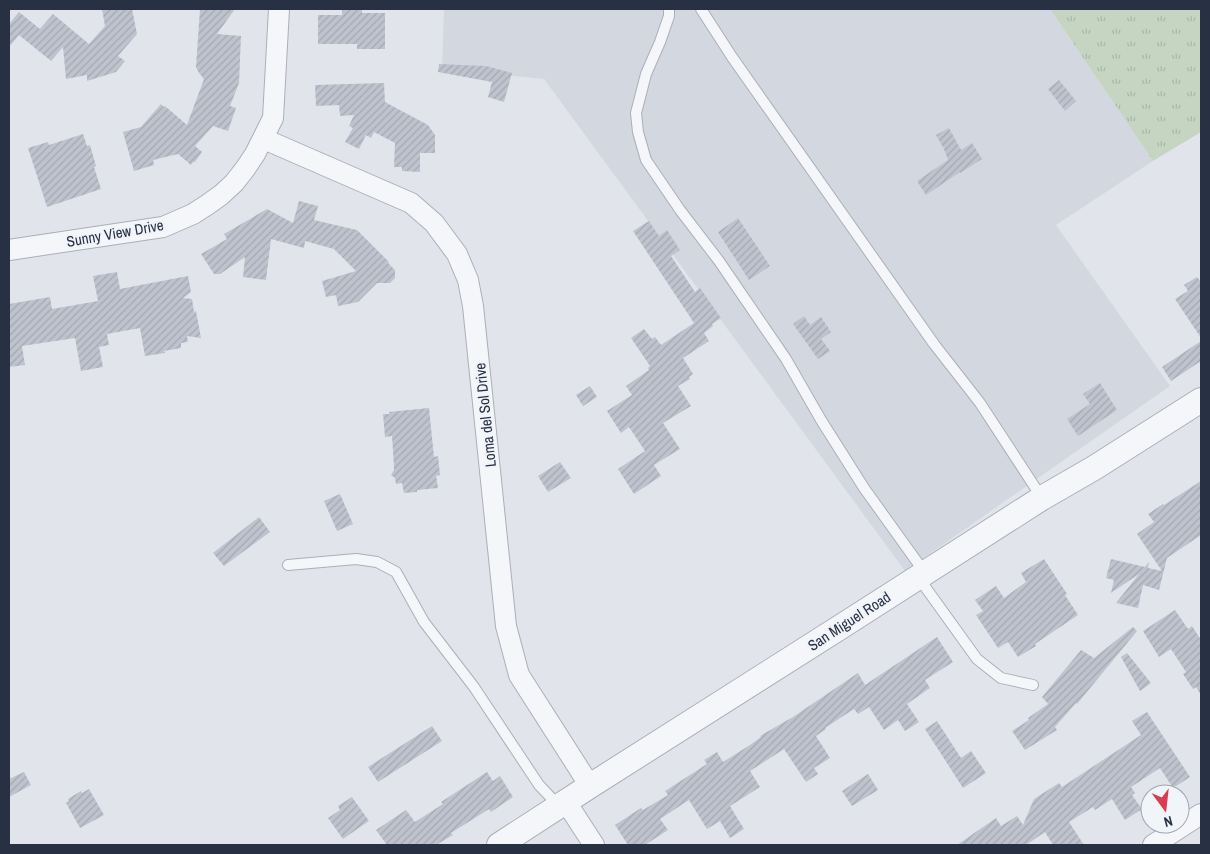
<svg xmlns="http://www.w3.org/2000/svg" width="1210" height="854" font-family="'Archivo Narrow',sans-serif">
<defs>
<pattern id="grass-tufts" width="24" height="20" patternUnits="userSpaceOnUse" patternTransform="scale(1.25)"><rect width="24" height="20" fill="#c6d5c1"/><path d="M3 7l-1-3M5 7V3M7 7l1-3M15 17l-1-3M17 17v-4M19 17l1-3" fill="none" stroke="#aab7a7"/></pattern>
<pattern id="building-hatch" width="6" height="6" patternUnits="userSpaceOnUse" patternTransform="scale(1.25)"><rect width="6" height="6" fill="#bec3ce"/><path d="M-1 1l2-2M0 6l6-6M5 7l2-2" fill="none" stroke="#a3a8b2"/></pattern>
</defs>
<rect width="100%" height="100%" fill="#e1e5eb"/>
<path fill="#d3d7e0" d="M 444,9 L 1050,9 L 1153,161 L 1056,225 L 1170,386 L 905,571 L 544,79 L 442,69 Z"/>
<path fill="url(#grass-tufts)" d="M 1050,9 L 1201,9 L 1201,132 L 1153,161 Z"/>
<path fill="url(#building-hatch)" d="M 102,9 L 132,9 L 137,34 L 118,56 L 125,61 L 116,72 L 87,81 L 87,75 L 66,79 L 63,47 L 51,61 L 19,35 L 9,47 L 9,24 L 19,12 L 40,29 L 53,14 L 89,44 L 105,26 Z
M 200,9 L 235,9 L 217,34 L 241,36 L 239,83 L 230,106 L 236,108 L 228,131 L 213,126 L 195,146 L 202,152 L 195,162 L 193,162 L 191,165 L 178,154 L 153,160 L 154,165 L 134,171 L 123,132 L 141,127 L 161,104 L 164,107 L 165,106 L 187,125 L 204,79 L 199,73 L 196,67 Z
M 342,9 L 362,9 L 362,13 L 385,13 L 385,49 L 357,49 L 357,44 L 318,44 L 318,15 L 342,15 Z
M 439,64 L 486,66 L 512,73 L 504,102 L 488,97 L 492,82 L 438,72 Z
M 1059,80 L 1076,101 L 1065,111 L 1048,89 Z
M 384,83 L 385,102 L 428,125 L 435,135 L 435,153 L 420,153 L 420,172 L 402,171 L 402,167 L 394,167 L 395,143 L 374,132 L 371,138 L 366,135 L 359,149 L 345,142 L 353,128 L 349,126 L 354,115 L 340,116 L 339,105 L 316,106 L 315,85 Z
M 949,128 L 961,150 L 972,143 L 982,159 L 960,173 L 960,172 L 926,195 L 917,181 L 948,160 L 944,149 L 936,135 Z
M 83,134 L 87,146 L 90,145 L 96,166 L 94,167 L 101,189 L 47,207 L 28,148 L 48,142 L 49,145 Z
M 299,201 L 318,206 L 314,220 L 357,230 L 389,262 L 388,263 L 395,270 L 395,278 L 390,283 L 377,283 L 358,302 L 338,306 L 336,295 L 326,297 L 322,281 L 356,271 L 334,249 L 305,241 L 304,248 L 271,239 L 266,280 L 243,277 L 245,257 L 220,274 L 214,274 L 201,254 L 227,239 L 224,234 L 267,209 L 293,223 Z
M 738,218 L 770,266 L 749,280 L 718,232 Z
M 649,221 L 659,236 L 667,230 L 680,250 L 671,256 L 695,292 L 700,288 L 721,318 L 712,324 L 713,326 L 704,333 L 709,341 L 683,358 L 693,374 L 689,377 L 690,379 L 678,386 L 691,406 L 663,423 L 680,449 L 654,465 L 661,476 L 634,494 L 618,469 L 645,451 L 629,427 L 621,433 L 607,411 L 632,395 L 626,386 L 649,370 L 648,368 L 650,366 L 631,338 L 644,329 L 652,339 L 655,337 L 661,345 L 694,323 L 633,231 Z
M 117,272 L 120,289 L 188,276 L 191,292 L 183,298 L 192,299 L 194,312 L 196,311 L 201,338 L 187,336 L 188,342 L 181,343 L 181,348 L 164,351 L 165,353 L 145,356 L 140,328 L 107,334 L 109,345 L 99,347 L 103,367 L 81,371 L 75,338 L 22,346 L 25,365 L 9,367 L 9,304 L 50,297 L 52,309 L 98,301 L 93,276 Z
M 1197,277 L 1201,282 L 1201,338 L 1175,299 L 1188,291 L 1184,285 Z
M 804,316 L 810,325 L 821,317 L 831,332 L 821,339 L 830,351 L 818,359 L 793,324 Z
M 1201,341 L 1201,361 L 1171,381 L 1162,367 Z
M 1100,383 L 1117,410 L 1078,436 L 1067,419 L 1090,404 L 1083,394 Z
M 590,386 L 597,397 L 583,406 L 576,395 Z
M 429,408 L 434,457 L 438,456 L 440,475 L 436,476 L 438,488 L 417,490 L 417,492 L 404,493 L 402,483 L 396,484 L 395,478 L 391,475 L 394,470 L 394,466 L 392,436 L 385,437 L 383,414 L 390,414 L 389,412 Z
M 560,462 L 571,478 L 548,492 L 538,476 Z
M 1201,481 L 1201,535 L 1167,558 L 1159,590 L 1143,585 L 1138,608 L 1116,603 L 1139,574 L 1111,593 L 1114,580 L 1106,578 L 1111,559 L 1145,567 L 1149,562 L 1148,568 L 1162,571 L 1137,534 L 1154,522 L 1148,514 L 1163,504 L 1164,505 Z
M 340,494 L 353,524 L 337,531 L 324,501 Z
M 259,517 L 270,532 L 224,566 L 213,553 Z
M 1044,559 L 1067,594 L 1065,595 L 1078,615 L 1035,644 L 1036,646 L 1018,657 L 1008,642 L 998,648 L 976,615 L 983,611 L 975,600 L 996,586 L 1004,598 L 1026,582 L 1021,573 Z
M 1175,610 L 1188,629 L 1192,626 L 1201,640 L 1201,695 L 1196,687 L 1193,689 L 1183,674 L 1186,672 L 1171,649 L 1159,657 L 1143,631 Z
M 1133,627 L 1137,631 L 1077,704 L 1076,703 L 1055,727 L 1057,730 L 1025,750 L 1012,731 L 1029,720 L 1028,718 L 1048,704 L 1042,697 L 1081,650 L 1094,658 Z
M 937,637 L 953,662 L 925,680 L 930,688 L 907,704 L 919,722 L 905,731 L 898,720 L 884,730 L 869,707 L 858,714 L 854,709 L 825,728 L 826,729 L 816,736 L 830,758 L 814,768 L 818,774 L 806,782 L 784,749 L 750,771 L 760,787 L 730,806 L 744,829 L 730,838 L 720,821 L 707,829 L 689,800 L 660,819 L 668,830 L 645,845 L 628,845 L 615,825 L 641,808 L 643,810 L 668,795 L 665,791 L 707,764 L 704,760 L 717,752 L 723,762 L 750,745 L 761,737 L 760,736 L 793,717 L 858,673 L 865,685 Z
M 1127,653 L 1151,683 L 1140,691 L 1121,657 Z
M 1147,712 L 1190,777 L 1173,788 L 1160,768 L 1131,787 L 1135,793 L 1132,795 L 1142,809 L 1125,820 L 1112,799 L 1095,810 L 1093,807 L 1069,822 L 1084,845 L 1053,845 L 1045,832 L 1026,845 L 957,845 L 996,818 L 1001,826 L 1017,816 L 1023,825 L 1034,799 L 1059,783 L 1062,787 L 1141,735 L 1132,721 Z
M 937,721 L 961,758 L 971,751 L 986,773 L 963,788 L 925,729 Z
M 432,726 L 442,741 L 378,782 L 368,767 Z
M 24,772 L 31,785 L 9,797 L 9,779 Z
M 487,772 L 493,781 L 500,776 L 513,797 L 491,812 L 489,809 L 451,833 L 453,835 L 436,845 L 387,845 L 376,830 L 406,810 L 415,822 L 443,804 L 441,802 Z
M 868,774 L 878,790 L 852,806 L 842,791 Z
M 89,789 L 104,815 L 80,828 L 66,803 L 69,801 L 68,799 L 81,791 L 82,793 Z
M 352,797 L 369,821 L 343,839 L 328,818 L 340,810 L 338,806 Z"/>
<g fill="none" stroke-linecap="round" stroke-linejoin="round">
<g stroke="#aaafb9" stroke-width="12">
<path id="service" d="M 669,9 L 669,16 L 660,42 L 646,74 L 636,113 L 638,132 L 646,160 L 680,210 L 719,261 L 786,359 L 821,420 L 864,488 L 925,573
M 701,9 L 732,57 L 934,344 L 980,403 L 1042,498
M 288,565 L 356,559 L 377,562 L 396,572 L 424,622 L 474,687 L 539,785 L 559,806
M 918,577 L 977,659 L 1001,678 L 1033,685"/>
</g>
<g stroke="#aaafb9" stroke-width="22">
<path id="minor" d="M 264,139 L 411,203 L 434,223 L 457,254 L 468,280 L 473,306 L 506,626 L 519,675 L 590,786
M 9,250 L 163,227 L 193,214 L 207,205 L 221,195 L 234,183 L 245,169 L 255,154 L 273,118 L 279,9
M 566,802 L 594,845
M 1153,845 L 1201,814"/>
</g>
<g stroke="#aaafb9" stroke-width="26">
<path id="tertiary" d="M 499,845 L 590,786 L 842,626 L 1042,498 L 1094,468 L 1201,400"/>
</g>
<use href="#service" stroke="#f4f6f9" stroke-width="10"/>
<use href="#minor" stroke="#f4f6f9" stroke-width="20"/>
<use href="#tertiary" stroke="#f4f6f9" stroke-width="24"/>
</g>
<g text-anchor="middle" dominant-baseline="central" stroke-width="4" stroke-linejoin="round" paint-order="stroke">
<g font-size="15" fill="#283144" stroke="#f1f4f8">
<text transform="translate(115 233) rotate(-10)">Sunny View Drive</text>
<text transform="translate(485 415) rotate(-96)">Loma del Sol Drive</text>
<text transform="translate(849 621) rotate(-33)">San Miguel Road</text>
</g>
</g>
<rect width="1210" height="854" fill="none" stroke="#283144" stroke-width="20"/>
<g transform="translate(1165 809) rotate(165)"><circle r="24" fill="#f1f4f8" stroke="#a1a6b0"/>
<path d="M0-4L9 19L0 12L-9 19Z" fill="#d93d4f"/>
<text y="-8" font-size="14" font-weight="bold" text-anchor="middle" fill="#283144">N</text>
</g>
</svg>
